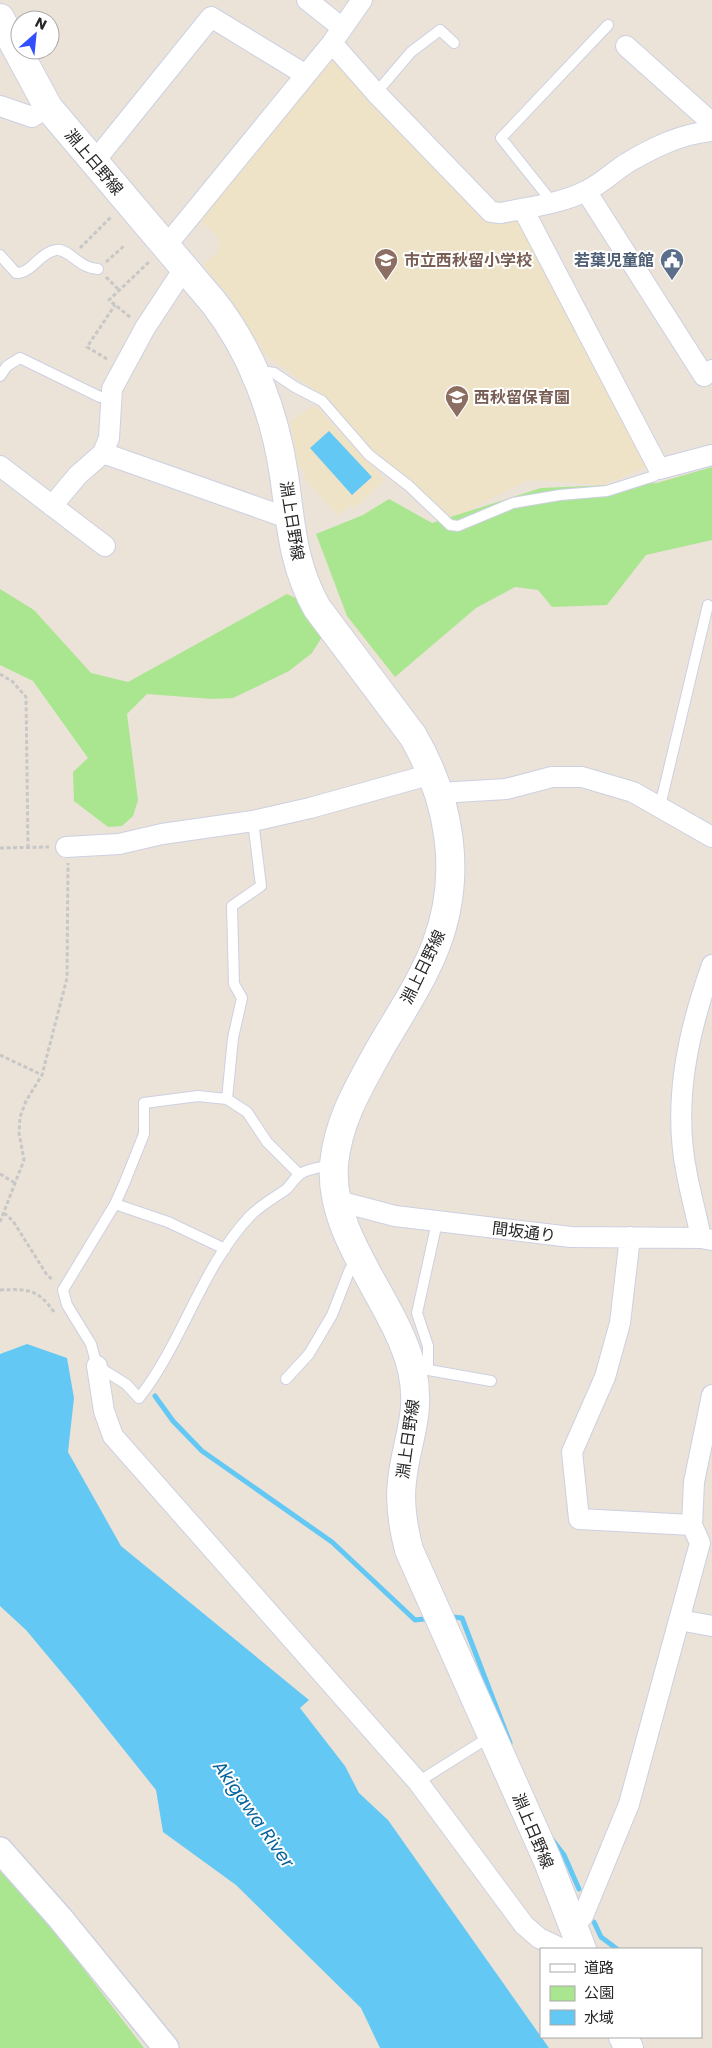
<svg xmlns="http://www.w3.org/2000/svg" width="712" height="2048" font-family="Poppins,'Noto Sans JP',sans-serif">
<rect width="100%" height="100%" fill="#ebe3d8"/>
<path fill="#eee3c6" d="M 329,58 L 340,58 L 489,219 L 506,223 L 521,218 L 651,465 L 604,485 L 528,480 L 450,520 L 412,482 L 375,452 L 324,396 L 264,354 L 229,297 L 203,265 L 218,253 L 220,239 L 198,218 Z
M 315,405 L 385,480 L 354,509 L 351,505 L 338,516 L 305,479 L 304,469 L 299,469 L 290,422 Z"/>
<path fill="#aae590" d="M 712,467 L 712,540 L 646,555 L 607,605 L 552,607 L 538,590 L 515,587 L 476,608 L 395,677 L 347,616 L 316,534 L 363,515 L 389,499 L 432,523 L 541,488 L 657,483 Z
M 0,589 L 34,610 L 91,673 L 128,682 L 287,594 L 306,603 L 322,637 L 312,653 L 289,671 L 233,698 L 212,699 L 147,694 L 127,714 L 138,800 L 133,816 L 122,826 L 108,827 L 74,801 L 73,772 L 88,758 L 33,681 L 0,665 Z
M 0,1870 L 50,1925 L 144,2048 L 0,2048 Z"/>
<path fill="#64c8f4" d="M 329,431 L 372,477 L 352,495 L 310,448 Z
M 27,1344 L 67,1358 L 74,1398 L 68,1452 L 121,1546 L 309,1700 L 300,1708 L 345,1766 L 359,1793 L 388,1820 L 549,2048 L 380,2048 L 361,2008 L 236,1885 L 163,1832 L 156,1790 L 77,1691 L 26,1630 L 0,1606 L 0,1354 Z"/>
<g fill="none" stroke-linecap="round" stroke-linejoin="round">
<path stroke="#64c8f4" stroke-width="5" d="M 155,1396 L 173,1421 L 202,1451 L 332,1542 L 415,1620 L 424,1619
M 453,1617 L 462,1618 L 510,1743
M 551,1838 L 564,1855 L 579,1889
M 594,1922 L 601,1937 L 617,1949"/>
<g stroke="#cdd0e2" stroke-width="12">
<path id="service" d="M 376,93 L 411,52 L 440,30 L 454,43
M 552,202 L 501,138 L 608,25
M 0,255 L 16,273 C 31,274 40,252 56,250 C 69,248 78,268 98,269
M 257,370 L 274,373 L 295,387 L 322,401 L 369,455 L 409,486 L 450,525 L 458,526 L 513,503 L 560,495 L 607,491 L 654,476 L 659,469
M 0,376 L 7,366 L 20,358 L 100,397 L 112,398
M 660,806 L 708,605
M 227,1099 L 233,1038 L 242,998 L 234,984 L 232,906 L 261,886 L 253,821
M 299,1174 L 267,1142 L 247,1112 L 227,1099 L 198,1096 L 144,1103 L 144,1134 L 124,1184 L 115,1204 L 63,1290 L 67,1305 L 91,1344 L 97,1366 L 126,1384 L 139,1398 C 183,1342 201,1268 250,1216 C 260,1206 273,1198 284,1191 C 291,1186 294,1178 300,1174 C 309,1168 322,1167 333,1165
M 115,1204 L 168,1222 L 225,1249
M 423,1369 L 491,1381
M 428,1369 L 428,1346 L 417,1313 L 437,1222
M 286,1379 L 309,1354 L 332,1315 L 350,1269 L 360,1263
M 418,1782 L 491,1736"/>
</g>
<g stroke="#cdd0e2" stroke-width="22">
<path id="minor" d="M 307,0 L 341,27
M 332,43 L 376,93 L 491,212 L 501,213 C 529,207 560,204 586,191 C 601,184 613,172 627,163 C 654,147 681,134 712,131
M 626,46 L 712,123
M 0,106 L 32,117 L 48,107
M 94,162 L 211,17 L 306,75
M 586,191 L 704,376 L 712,370
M 523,209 L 659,469 L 712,455
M 166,246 L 332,43 L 362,0
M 103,453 L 288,518
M 0,466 L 105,546
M 52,506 L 78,475 L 103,453 L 109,438 L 112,389 L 145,328 L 185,267
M 439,793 L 506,789 L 552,777 L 582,777 L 633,792 L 712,837
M 66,847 L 119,844 L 162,834 L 253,821 L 310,808 L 432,774
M 338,1201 L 395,1216 L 571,1237 L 701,1238 L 712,1240
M 630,1237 L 620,1323 L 605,1377 L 572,1452 L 579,1519 L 692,1525
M 701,1238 C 697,1217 691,1196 687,1175 C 672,1103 688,1032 712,965
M 97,1366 L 104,1411 L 113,1436 L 418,1782 L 524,1925 L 539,1938 L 562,1949
M 679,1620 L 712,1626
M 572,1928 L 583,1916 L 629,1804 L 700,1543 L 692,1525 L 694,1482 L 712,1395"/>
</g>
<g stroke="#cdd0e2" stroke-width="28">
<path id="tertiary" d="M 0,1850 L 60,1918 L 166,2048"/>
</g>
<g stroke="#cdd0e2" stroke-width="30">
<path id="secondary" d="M 0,18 L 48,107 L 214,303 C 252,352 275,414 284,475 C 291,523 292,564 317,608 L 413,736 C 450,800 463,874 436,945 C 422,982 398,1017 378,1052 C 358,1088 338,1122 334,1164 C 328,1237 396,1302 412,1370 C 422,1414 406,1441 402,1481 C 399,1505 403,1527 409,1550 L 547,1859 L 582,1949
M 623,2037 L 629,2048"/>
</g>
<path stroke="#c7c7c7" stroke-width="3" stroke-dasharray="4 2.5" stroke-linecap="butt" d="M 80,248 L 112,216
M 106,262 L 125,245
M 106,277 L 119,290
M 130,317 L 109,300 L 150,261
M 107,359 L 87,347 L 115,305
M 0,674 L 13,682 L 26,697 L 28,847
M 0,848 L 49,847
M 0,1055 L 42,1075
M 0,1174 L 15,1183
M 4,1213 L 13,1221 L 47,1275 L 53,1280
M 0,1222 L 24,1160 L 19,1133 L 20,1117 L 26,1101 L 42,1075 L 67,978 L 68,863
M 0,1290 C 27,1289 37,1288 54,1312"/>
<use href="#service" stroke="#fff" stroke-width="10"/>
<use href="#minor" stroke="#fff" stroke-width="20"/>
<use href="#tertiary" stroke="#fff" stroke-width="25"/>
<use href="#secondary" stroke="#fff" stroke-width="28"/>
</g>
<defs>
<g id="school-pin" transform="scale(1.25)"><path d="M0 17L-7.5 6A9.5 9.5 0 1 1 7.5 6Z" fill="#8d6e63" stroke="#fff"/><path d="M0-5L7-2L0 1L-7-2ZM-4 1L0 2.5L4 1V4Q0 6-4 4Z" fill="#fff"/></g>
<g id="civic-pin" transform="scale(1.25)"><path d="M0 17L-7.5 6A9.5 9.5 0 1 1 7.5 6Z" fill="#5c6f8a" stroke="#fff"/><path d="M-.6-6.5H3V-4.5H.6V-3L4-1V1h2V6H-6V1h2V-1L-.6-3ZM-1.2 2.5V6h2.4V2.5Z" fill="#fff"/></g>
</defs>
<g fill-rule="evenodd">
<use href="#school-pin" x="386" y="260"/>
<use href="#civic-pin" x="672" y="260"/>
<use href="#school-pin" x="457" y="397"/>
</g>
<g text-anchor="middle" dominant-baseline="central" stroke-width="4" stroke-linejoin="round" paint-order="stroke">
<g font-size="16" fill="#272727" stroke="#fff">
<text transform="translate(94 162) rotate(50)">淵上日野線</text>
<text transform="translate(292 521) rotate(81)">淵上日野線</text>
<text transform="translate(423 967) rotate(-64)">淵上日野線</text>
<text transform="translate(524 1232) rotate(7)">間坂通り</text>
<text transform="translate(408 1439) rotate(-82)">淵上日野線</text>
<text transform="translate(533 1831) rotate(67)">淵上日野線</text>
</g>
<g font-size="16" font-weight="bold" fill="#785e54" stroke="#fff" text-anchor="start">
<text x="404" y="260">市立西秋留小学校</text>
<text x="474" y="397">西秋留保育園</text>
</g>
<g font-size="16" font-weight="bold" fill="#4e5e75" stroke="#fff" text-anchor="end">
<text x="654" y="260">若葉児童館</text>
</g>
<g font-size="18" font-style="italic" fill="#07639c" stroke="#fff">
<text transform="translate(254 1814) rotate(55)">Akigawa River</text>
</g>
</g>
<rect x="540" y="1948" width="162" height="90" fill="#ffffff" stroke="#a9a9a9"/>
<rect x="550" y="1964" width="25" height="8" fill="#ffffff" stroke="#a9a9a9"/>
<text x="584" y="1973" font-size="15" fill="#272727">道路</text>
<rect x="550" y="1986" width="25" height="15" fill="#aae590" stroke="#a9a9a9"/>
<text x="584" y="1998" font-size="15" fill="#272727">公園</text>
<rect x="550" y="2010" width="25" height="15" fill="#64c8f4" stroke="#a9a9a9"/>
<text x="584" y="2023" font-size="15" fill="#272727">水域</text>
<g transform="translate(35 35) rotate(27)"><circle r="24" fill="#ffffff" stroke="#a9a9a9"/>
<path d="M0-4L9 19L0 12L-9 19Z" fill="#314fff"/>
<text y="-8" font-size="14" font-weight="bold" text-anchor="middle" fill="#272727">N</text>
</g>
</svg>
